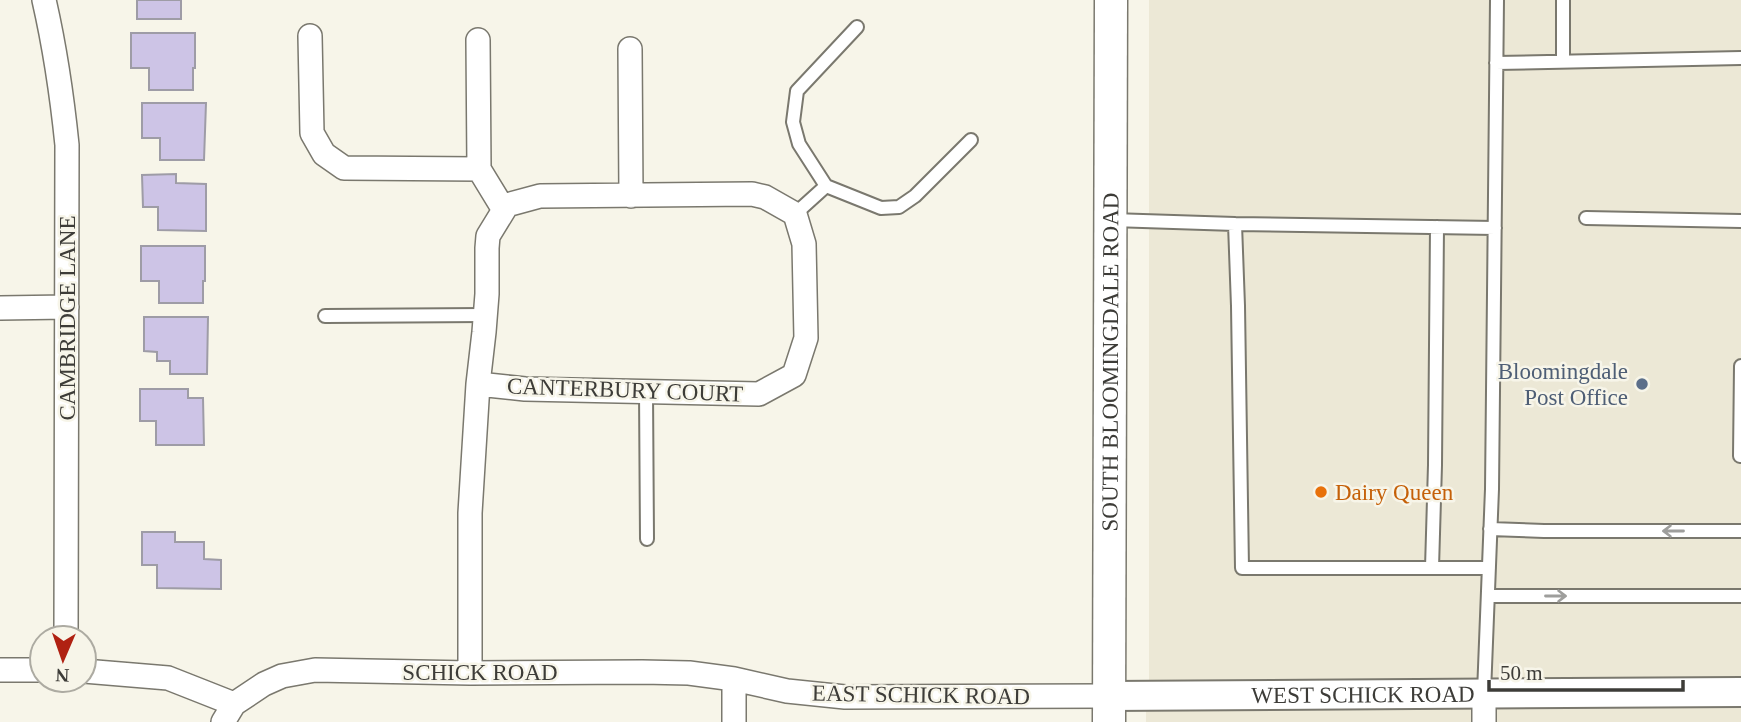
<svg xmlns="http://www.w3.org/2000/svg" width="1741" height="722" font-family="Georgia,serif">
<rect width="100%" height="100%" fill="#f7f5e9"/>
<path fill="#ece8d6" d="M 1149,0 L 1741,0 L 1741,683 L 1149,689 Z
M 1741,701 L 1741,722 L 1146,722 L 1146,711 Z"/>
<path fill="#cdc4e6" stroke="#9e9ca6" stroke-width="2" d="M 137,0 L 181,0 L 181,19 L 137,19 Z
M 131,33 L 195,33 L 195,68 L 193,68 L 193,90 L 149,90 L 149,68 L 131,68 Z
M 142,103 L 206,103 L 204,160 L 160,160 L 160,138 L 142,138 Z
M 176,174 L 176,183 L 206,184 L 206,231 L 158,230 L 158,207 L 143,207 L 142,175 Z
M 141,246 L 205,246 L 205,281 L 203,281 L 203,303 L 159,303 L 159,281 L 141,281 Z
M 144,317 L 208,317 L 207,374 L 170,374 L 170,361 L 157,361 L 157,352 L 144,351 Z
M 140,389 L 188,389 L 188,398 L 203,398 L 204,445 L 156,445 L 156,421 L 140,421 Z
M 142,532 L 175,532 L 175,542 L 204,542 L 204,559 L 221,560 L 221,589 L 157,588 L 157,565 L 142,565 Z"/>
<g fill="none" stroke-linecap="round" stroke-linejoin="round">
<g stroke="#7a786e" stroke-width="16">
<path id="service" d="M 857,27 L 797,91 L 793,122 L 799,144 L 826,186 L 881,208 L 899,207 L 915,196 L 971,140
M 1563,61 L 1563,0
M 1496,63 L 1741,58
M 795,214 L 826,186
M 1586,218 L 1741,221
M 1112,220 L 1235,224 L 1238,306 L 1242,568 L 1489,568
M 1235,224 L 1495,228
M 325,316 L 485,315
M 646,391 L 647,539
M 1740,456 L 1741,366
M 1490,529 L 1544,531 L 1741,531
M 1432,568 L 1435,465 L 1437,227
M 1488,596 L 1741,596
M 1484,693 L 1492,489 L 1497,0"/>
</g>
<g stroke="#7a786e" stroke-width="26">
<path id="minor" d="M 44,0 C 55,48 62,96 67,145 L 66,638
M 310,36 L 312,133 L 324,154 L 344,168 L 479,169 L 504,210
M 478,40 L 479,169
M 630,49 L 631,196
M 0,308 L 67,307
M 0,670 L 42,670
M 84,671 L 168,678 L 234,704
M 470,673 L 470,513 L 478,384 L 484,332 L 487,294 L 487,248 L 488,236 L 507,205 L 540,196 L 752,194 L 765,197 L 795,214 L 804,244 L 806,338 L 794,375 L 759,394 L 525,389 L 478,384
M 1484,693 L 1484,722
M 223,722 L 234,704 L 264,684 L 282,676 L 315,670 L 470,673 L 642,672 L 689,673 L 734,679 L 787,691 L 845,697 L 1109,696
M 734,722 L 734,679"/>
</g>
<g stroke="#7a786e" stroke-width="32">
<g id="tertiary">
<path id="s1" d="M 1109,696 L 1741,692"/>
</g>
</g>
<g stroke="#7a786e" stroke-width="35">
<g id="secondary">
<path id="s2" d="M 1109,722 L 1111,0"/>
</g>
</g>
<use href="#service" stroke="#fff" stroke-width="12"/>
<use href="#minor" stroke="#fff" stroke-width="23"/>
<use href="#tertiary" stroke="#fff" stroke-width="28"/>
<use href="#secondary" stroke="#fff" stroke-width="32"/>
</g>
<defs><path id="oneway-shaft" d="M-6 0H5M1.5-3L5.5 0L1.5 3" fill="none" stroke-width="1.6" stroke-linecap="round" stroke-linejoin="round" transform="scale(1.75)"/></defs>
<g stroke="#9e9e9c">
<use href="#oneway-shaft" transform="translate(1673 531) rotate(180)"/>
<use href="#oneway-shaft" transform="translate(1556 596)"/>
</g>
<circle fill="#5c6f8a" stroke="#f7f5e9" stroke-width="2.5" cx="1642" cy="384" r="7"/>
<circle fill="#e8710a" stroke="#f7f5e9" stroke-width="2.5" cx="1321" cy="492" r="7"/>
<g text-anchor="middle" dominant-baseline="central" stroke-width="5" stroke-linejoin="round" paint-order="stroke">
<g font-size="23" fill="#3d3c38" stroke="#f7f5e9">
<text transform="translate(67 318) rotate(-90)">CAMBRIDGE LANE</text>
<text stroke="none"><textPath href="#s2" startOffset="360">SOUTH BLOOMINGDALE ROAD</textPath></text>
<text transform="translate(625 390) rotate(2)">CANTERBURY COURT</text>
<text x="480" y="672">SCHICK ROAD</text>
<text stroke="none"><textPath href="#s1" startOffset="254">WEST SCHICK ROAD</textPath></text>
<text transform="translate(921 695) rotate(1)">EAST SCHICK ROAD</text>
</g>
<g font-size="23" fill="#4e5e75" stroke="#f7f5e9" text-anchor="end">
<text x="1628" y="371">Bloomingdale<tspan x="1628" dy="26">Post Office</tspan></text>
</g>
<g font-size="23" fill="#c56008" stroke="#f7f5e9" text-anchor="start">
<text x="1335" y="492">Dairy Queen</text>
</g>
</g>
<g transform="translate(63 659) rotate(182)"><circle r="33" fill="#f7f5e9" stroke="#adaba2" stroke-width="2"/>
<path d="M0-5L12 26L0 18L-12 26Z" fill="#b02112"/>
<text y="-10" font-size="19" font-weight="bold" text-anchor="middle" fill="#3d3c38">N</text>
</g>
<path d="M1489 680v10h194v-10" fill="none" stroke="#3d3c38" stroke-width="3.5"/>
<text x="1500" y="680" font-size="21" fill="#3d3c38" stroke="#f7f5e9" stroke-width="5" paint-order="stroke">50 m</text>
</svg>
